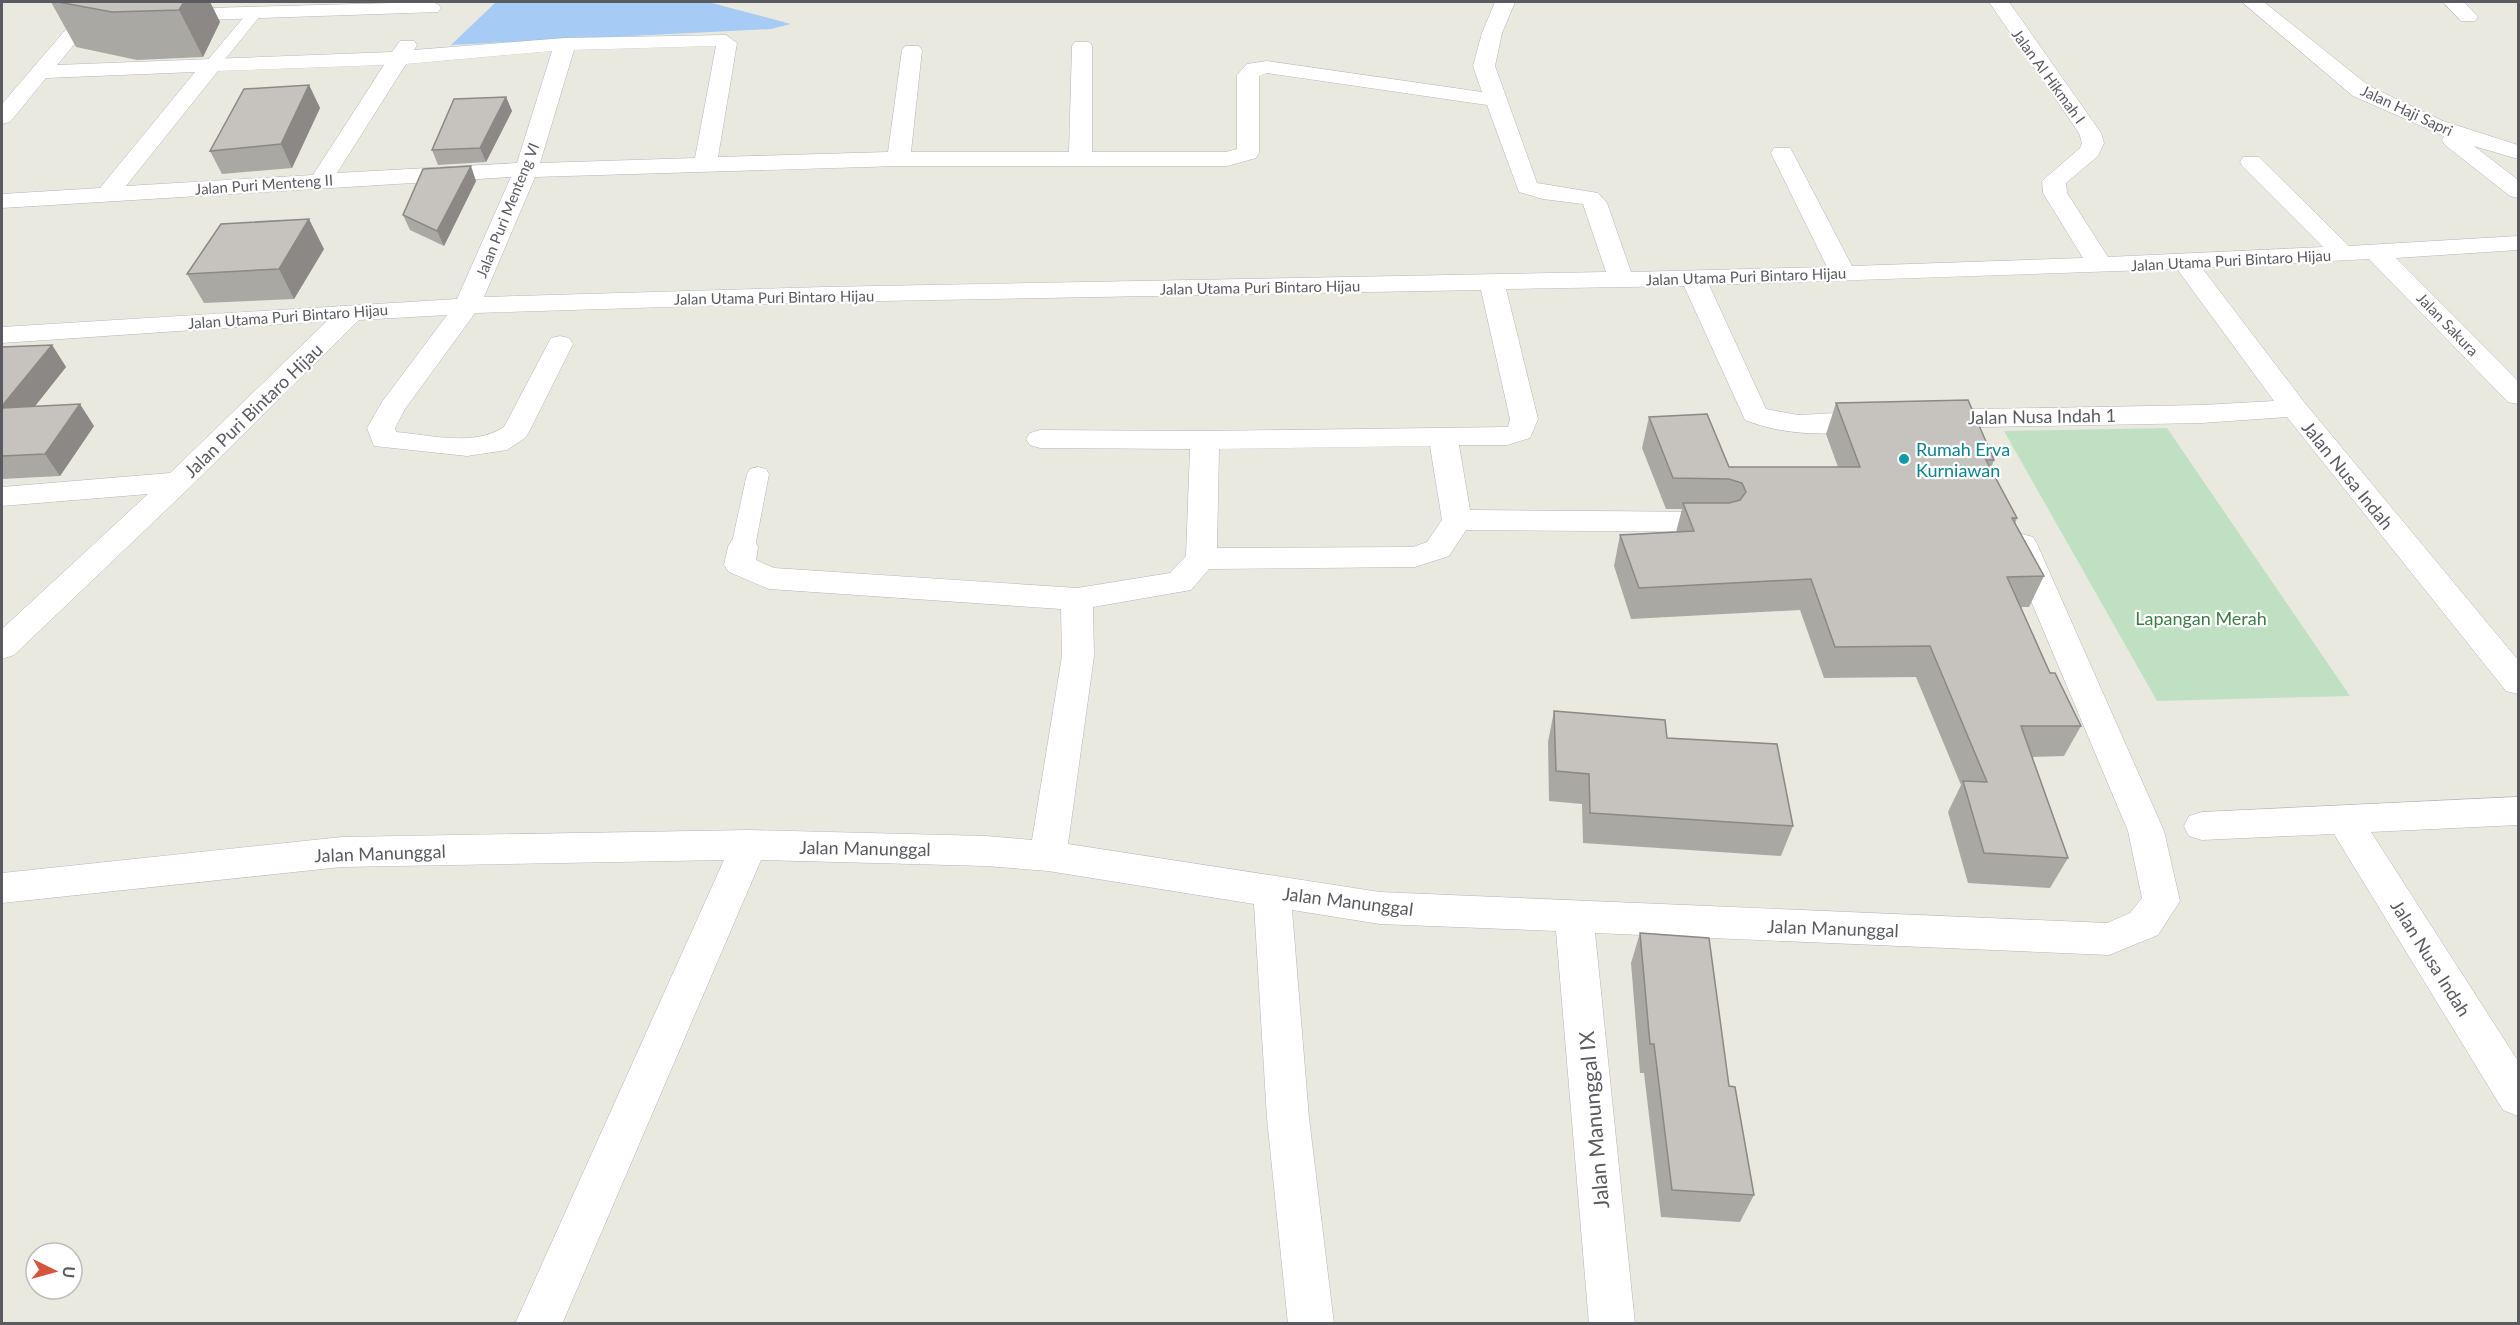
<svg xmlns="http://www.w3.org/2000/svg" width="2520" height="1325" font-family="Lato,sans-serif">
<rect width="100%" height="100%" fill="#eae9e0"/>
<path fill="#bfe0c2" d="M 2167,428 L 2350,696 L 2157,701 L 2004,431 Z"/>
<path fill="#a6cbf5" d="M 496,2 L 708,2 L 791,24 L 771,29 L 451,45 Z"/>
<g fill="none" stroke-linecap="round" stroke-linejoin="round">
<g stroke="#b3b5ba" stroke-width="1">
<path id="service" d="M 255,8 L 260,10 L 263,13 L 260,16 L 218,68 L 206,68 L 204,65 L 206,62 L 250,10 Z
M 758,467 L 766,469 L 769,474 L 755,547 L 751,553 L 743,555 L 735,553 L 731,547 L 747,474 L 750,469 Z"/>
</g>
<g stroke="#b3b5ba" stroke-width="1">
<path id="minor" d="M 95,2 L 117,2 L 93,22 L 57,65 L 392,52 L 400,41 L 414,41 L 417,45 L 414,50 L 565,38 L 726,35 L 737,43 L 718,157 L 888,152 L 902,50 L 905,46 L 919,46 L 922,50 L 911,152 L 1069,152 L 1072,46 L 1075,42 L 1089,42 L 1092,46 L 1092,152 L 1226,152 L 1237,149 L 1237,75 L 1247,64 L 1267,61 L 1482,92 L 1473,66 L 1482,33 L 1495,2 L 1515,2 L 1502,33 L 1495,66 L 1537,183 L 1598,193 L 1607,203 L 1631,272 L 1827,267 L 1771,153 L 1774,148 L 1790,148 L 1793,153 L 1852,266 L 2083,258 L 2043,193 L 2042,181 L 2080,148 L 2082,143 L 2079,133 L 1989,2 L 2009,2 L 2101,133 L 2104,143 L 2098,156 L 2066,183 L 2067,193 L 2108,257 L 2323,247 L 2243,167 L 2240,162 L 2243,157 L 2259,157 L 2349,246 L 2518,236 L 2518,250 L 2396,258 L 2518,381 L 2518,404 L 2508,402 L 2369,259 L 2202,268 L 2304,402 L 2518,660 L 2518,694 L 2506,691 L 2287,417 L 2202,423 L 1930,428 L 1920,425 L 1916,419 L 1920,413 L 1930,410 L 2202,405 L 2274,401 L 2177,269 L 1709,285 L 1766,409 L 1798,415 L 1875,411 L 1885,414 L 1889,420 L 1885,426 C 1841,437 1787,437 1745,420 L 1684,286 L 1506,289 L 1538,419 L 1530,438 L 1507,445 L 1459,445 L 1470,510 L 1720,512 L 1731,515 L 1735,522 L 1731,529 L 1720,532 L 1466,530 L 1449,556 L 1415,567 L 1209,569 L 1191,590 L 1093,607 L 1094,656 L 1068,844 L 1380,892 L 2107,923 L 2130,913 L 2142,898 L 2128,831 L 2007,544 L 2011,537 L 2022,534 L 2033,537 L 2037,544 L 2164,831 L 2180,901 L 2158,935 L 2109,955 L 1595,933 L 1635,1324 L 1589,1324 L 1556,931 L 1380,924 L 1292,910 L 1309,1118 L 1334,1324 L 1288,1324 L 1267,1118 L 1254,904 L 1048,871 L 986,866 L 761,860 L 562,1324 L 515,1324 L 724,860 L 342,867 L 2,903 L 2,873 L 342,837 L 749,830 L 986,836 L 1032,840 L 1062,656 L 1061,609 L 769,589 L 729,572 L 724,565 L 728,547 L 732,540 L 743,537 L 754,540 L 758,547 L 756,560 L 774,568 L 1077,588 L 1170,573 L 1186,556 L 1190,449 L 1040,448 L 1030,445 L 1026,439 L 1030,433 L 1040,430 L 1205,431 L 1508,427 L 1510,419 L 1481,290 L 825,302 L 475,313 L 405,409 L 395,428 L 396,432 C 431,435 473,447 504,427 L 551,338 L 560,336 L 569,338 L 573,344 L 529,432 L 525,438 L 507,450 L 467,456 L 374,446 L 367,428 L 382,402 L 447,315 L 359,320 L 188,489 L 14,655 L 2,659 L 2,629 L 148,494 L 2,506 L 2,487 L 170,473 L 327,321 L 2,343 L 2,327 L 457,299 L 511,177 L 2,208 L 2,194 L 100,188 L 195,72 L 46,78 L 10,122 L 2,124 L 2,104 L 79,14 ZM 716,46 L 695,158 L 540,163 L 574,50 ZM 552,51 L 517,163 L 337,173 L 406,64 ZM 384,65 L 313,175 L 126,186 L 218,71 ZM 1267,73 L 1487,105 L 1519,192 L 1543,199 L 1583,204 L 1606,272 L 825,287 L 484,297 L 535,177 L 899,166 L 1227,166 L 1256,158 L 1259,153 L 1259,76 ZM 1430,446 L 1442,520 L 1427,542 L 1413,547 L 1217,548 L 1219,449 Z
M 431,2 L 438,4 L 441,8 L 438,12 L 172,21 L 165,19 L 162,15 L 165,11 L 172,9 Z
M 2242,2 L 2264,2 L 2369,86 L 2443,121 L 2518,145 L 2518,159 L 2474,146 L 2518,180 L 2518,198 L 2510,196 L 2445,145 L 2442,140 L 2444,136 L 2353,96 Z
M 2443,2 L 2464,2 L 2478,17 L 2475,21 L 2461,21 Z
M 2518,797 L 2518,825 L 2371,832 L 2518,1061 L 2518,1116 L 2503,1110 L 2334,834 L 2202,840 L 2189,836 L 2184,826 L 2189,816 L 2202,812 Z"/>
</g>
<use href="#service" fill="#fff" fill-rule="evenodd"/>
<use href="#minor" fill="#fff" fill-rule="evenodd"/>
</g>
<path fill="#aaa8a3" d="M 51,2 L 210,2 L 220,22 L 203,57 L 137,60 L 76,47 Z
M 309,85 L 320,108 L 292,168 L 222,174 L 210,151 Z
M 506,97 L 512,111 L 486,162 L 438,165 L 432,150 Z
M 476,181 L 444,246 L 410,230 L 403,215 Z
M 324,249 L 294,299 L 204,303 L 187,274 Z
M 52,345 L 66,367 L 35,406 L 94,426 L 60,476 L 2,479 L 2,347 Z
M 1836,403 L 1994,460 L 1991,468 L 2017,518 L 2015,524 L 2044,576 L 2029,607 L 2021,607 L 2050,673 L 2081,726 L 2064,756 L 2032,757 L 2068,858 L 2050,888 L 1968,883 L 1948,812 L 1961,785 L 1916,677 L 1824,678 L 1800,610 L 1631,619 L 1614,566 L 1620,535 L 1676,532 L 1682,509 L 1666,509 L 1642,448 L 1649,417 L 1729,467 L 1838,467 L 1826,434 Z
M 1554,711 L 1667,738 L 1793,826 L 1781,856 L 1583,843 L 1582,804 L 1549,801 L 1548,742 Z
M 1640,933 L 1729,1086 L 1754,1195 L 1740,1222 L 1661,1217 L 1644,1073 L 1640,1073 L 1631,963 Z"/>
<path fill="#8b8885" d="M 184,2 L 210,2 L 220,22 L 203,57 L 179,10 Z
M 309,85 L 320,108 L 292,168 L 281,144 Z
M 506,97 L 512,111 L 486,162 L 480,148 Z
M 471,166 L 476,181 L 444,246 L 437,231 Z
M 309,219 L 324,249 L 294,299 L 279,269 Z
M 52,345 L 66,367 L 16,430 L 2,410 L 2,406 Z
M 80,404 L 94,426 L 60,476 L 45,454 Z"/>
<path fill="#c6c3be" stroke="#8b8885" stroke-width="1.5" d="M 58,2 L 184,2 L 179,10 L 112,12 Z
M 309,85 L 281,144 L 210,151 L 244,89 Z
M 506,97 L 480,148 L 432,150 L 454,99 Z
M 471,166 L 437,231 L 403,215 L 423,169 Z
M 309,219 L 279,269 L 187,274 L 221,224 Z
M 52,345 L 2,406 L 2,347 Z
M 1968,400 L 1994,460 L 1986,460 L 2017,518 L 2012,518 L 2044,576 L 2007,577 L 2050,673 L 2055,673 L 2081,726 L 2021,726 L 2068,858 L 1984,853 L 1963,781 L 1987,782 L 1930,646 L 1835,647 L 1811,579 L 1639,588 L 1620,535 L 1694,531 L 1683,503 L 1729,503 L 1740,500 L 1746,492 L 1742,483 L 1729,479 L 1673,478 L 1649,417 L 1707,414 L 1729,467 L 1860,467 L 1836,403 Z
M 80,404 L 45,454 L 2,456 L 2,408 Z
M 1554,711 L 1665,720 L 1667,738 L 1777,744 L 1793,826 L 1590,813 L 1589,774 L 1556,771 Z
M 1640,933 L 1709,938 L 1729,1086 L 1735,1087 L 1754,1195 L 1672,1190 L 1654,1044 L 1650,1044 Z"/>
<circle fill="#0f9aa8" stroke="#fff" stroke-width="2" cx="1904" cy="459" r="6"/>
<g text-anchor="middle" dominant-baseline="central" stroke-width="4.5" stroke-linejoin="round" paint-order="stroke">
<g font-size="15" fill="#595b60" stroke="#fff">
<text transform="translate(2049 76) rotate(54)">Jalan Al Hikmah I</text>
<text transform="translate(2407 110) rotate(25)">Jalan Haji Sapri</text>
<text transform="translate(264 184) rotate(-4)">Jalan Puri Menteng II</text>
<text transform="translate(507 210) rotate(-68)">Jalan Puri Menteng VI</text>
<text transform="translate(2231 260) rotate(-3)">Jalan Utama Puri Bintaro Hijau</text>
<text transform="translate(1746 276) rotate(-2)">Jalan Utama Puri Bintaro Hijau</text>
<text transform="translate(1260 287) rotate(-1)">Jalan Utama Puri Bintaro Hijau</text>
<text transform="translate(774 297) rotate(-1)">Jalan Utama Puri Bintaro Hijau</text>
<text transform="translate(288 316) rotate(-4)">Jalan Utama Puri Bintaro Hijau</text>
<text transform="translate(2448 324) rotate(46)">Jalan Sakura</text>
</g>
<g font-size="18" fill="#595b60" stroke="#fff">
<text transform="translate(253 410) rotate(-44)">Jalan Puri Bintaro Hijau</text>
<text transform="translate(2042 416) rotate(-1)">Jalan Nusa Indah 1</text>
<text transform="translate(2348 475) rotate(51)">Jalan Nusa Indah</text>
<text transform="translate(865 848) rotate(1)">Jalan Manunggal</text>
<text transform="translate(380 853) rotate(-2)">Jalan Manunggal</text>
<text transform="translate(1348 901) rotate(7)">Jalan Manunggal</text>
<text transform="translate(1833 928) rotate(2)">Jalan Manunggal</text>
<text transform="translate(2431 958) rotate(58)">Jalan Nusa Indah</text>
</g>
<g font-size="18" fill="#0d838f" stroke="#fff" text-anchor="start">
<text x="1916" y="449">Rumah Erva<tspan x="1916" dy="21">Kurniawan</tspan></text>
</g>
<g font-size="18" fill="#3c7c45" stroke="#fff">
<text x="2201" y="618">Lapangan Merah</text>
</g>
<g font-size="21" fill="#595b60" stroke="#fff">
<text transform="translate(1593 1120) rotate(-95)">Jalan Manunggal IX</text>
</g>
</g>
<rect width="2520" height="1325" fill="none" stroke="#595b60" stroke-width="6"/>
<g transform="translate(54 1271) rotate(95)"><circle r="28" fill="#ffffff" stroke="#bdbdbf" stroke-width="1.5"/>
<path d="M0-4.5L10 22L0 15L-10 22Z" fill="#d5553c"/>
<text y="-9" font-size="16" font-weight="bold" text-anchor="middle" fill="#595b60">U</text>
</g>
</svg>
